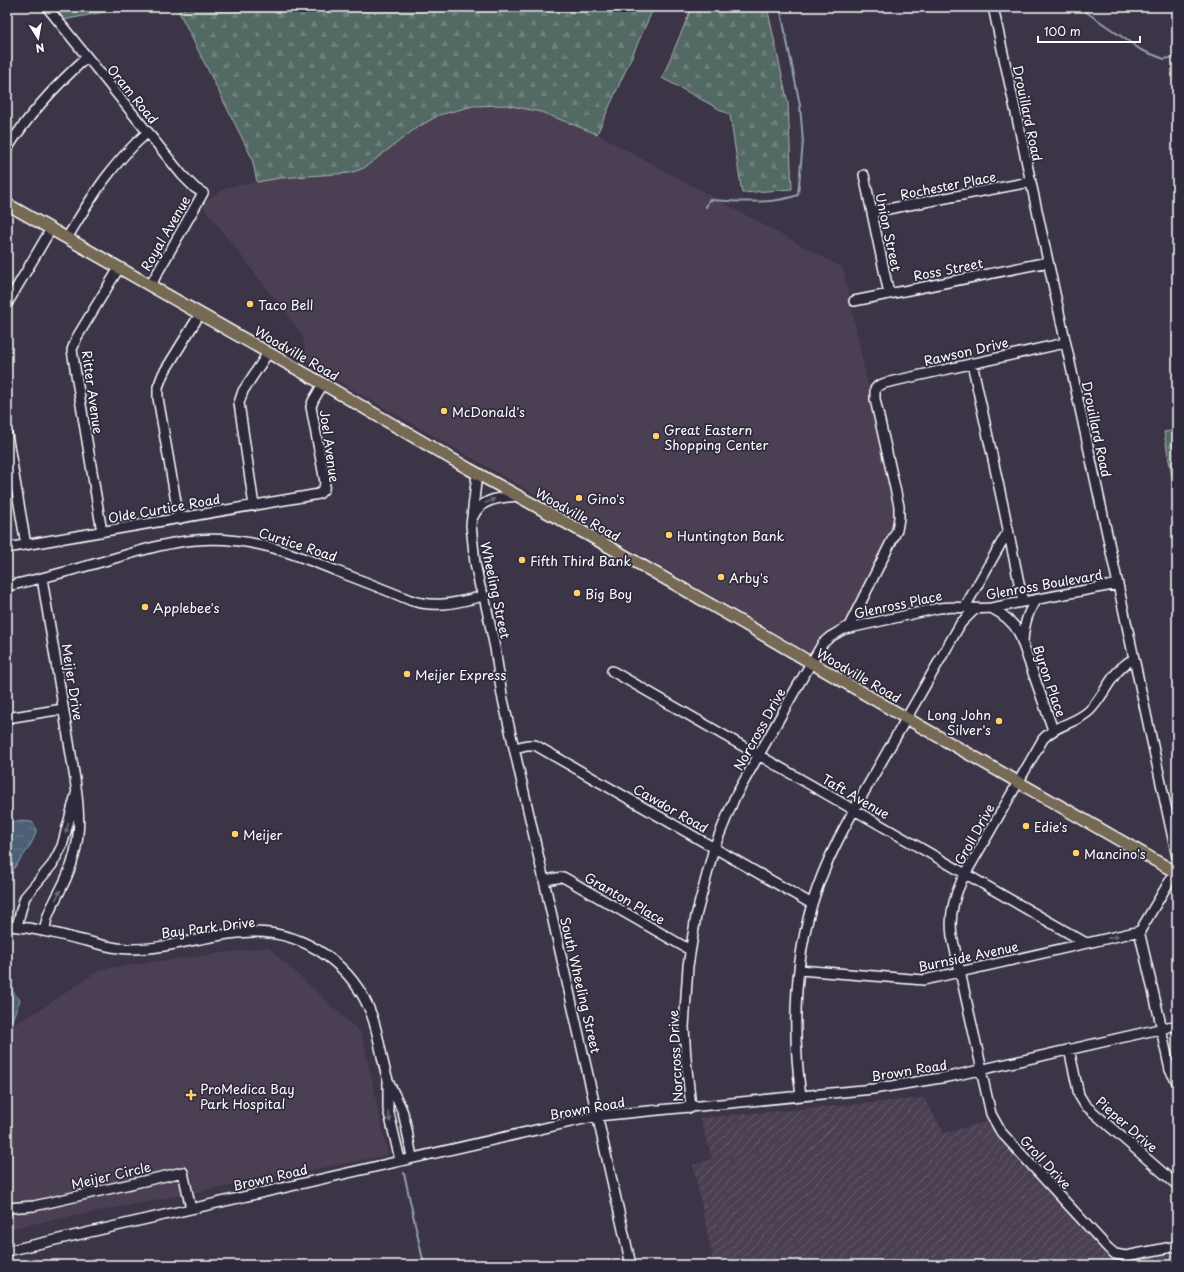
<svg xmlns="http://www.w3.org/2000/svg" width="1184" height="1272" font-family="'Playpen Sans',sans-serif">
<defs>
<pattern id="industrial-furrows" width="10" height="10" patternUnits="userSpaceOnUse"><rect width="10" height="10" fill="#4c3f53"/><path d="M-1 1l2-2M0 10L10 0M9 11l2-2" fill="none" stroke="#675c6d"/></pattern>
<pattern id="forest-firs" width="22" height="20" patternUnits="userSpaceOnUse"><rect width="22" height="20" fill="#536964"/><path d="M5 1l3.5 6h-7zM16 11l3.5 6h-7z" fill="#6d807b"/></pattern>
<pattern id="water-ripples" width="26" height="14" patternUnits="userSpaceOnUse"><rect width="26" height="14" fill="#4b6076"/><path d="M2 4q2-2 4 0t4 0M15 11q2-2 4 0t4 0" fill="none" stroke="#66788b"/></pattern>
</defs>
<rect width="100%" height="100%" fill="#3c3447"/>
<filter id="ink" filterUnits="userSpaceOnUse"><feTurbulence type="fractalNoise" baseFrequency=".025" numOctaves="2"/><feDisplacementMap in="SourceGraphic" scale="8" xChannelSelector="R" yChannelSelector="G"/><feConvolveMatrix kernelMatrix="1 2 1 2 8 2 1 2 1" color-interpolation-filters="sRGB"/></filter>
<g filter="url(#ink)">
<path fill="#4c3f53" d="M 506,105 L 541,112 L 597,134 L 843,268 L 894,509 L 892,530 L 846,623 L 812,654 L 307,363 L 302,334 L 201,204 L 228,187 L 280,178 L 415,129 L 439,115 L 473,106 Z
M 268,947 L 362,1034 L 388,1155 L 7,1229 L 7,1029 L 41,1009 L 101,969 Z"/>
<path fill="url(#industrial-furrows)" d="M 924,1098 L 944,1133 L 986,1122 L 1119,1264 L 1177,1251 L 1177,1265 L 714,1265 L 693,1165 L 712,1159 L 700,1118 Z"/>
<path fill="url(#forest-firs)" stroke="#a9b4b2" d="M 188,7 L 654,7 L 597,134 L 541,112 L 506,105 L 473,106 L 439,115 L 415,129 L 364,168 L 350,173 L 280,178 L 257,182 L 252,158 L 179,12 Z
M 692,7 L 767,7 L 788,103 L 792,189 L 742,193 L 730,115 L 662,78 Z
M 1177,430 L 1177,506 L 1164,432 Z"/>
<path fill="#536964" stroke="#a9b4b2" d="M 47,7 L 129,7 L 58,21 Z"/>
<path fill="url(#water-ripples)" stroke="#93a0ad" d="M 17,821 L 32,822 C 34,824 35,826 36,828 C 38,840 14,867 7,878 L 7,823 Z
M 7,984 L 20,1000 L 12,1020 L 7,1023 Z"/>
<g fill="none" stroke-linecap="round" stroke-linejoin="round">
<path stroke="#93a0ad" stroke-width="2" d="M 1079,7 L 1141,50 L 1164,59 L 1177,57
M 706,207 L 709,200 C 737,201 772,205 798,195 L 803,142 L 800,105 L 780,7
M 404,1173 L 424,1265"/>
<g stroke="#fff" stroke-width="12">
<path id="minor" d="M 47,7 L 182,175 L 195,188 L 203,193 L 150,286
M 993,7 L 1177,857
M 7,149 C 29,114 56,85 87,57
M 864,175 L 889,294
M 872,212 L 1030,182
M 67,238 C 91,198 111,164 148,132
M 854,301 L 1048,262
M 7,304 L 51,229
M 972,363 L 1004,510 L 1023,602
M 7,434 L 26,545
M 477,474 L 471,525 L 475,563 L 480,587 L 484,596 L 495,648 L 502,695 L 631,1265
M 254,506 L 239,403 L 243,391 L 268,353
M 473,517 C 481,498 500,498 518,496
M 179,519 L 158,398 L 158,387 L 163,374 L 200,314
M 102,532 L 72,350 L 77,337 L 119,268
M 7,548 L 319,494 L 324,489 L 325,482 L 311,407 L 313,401 L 323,384
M 42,578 L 75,779 C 80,814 82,843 67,876 C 60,894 46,911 45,930
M 7,586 C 46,578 84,567 122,556 C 146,549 170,542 196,540 C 247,535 293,553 339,572 C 363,581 386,590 410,600 C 437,609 458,602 484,596
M 965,607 L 1008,531
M 991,608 C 1003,614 1013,622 1019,633 L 1053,730
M 845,629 L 939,608 C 957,605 974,610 991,608 L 1118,584
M 1023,641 C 1024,626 1027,611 1037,600
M 612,671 L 1086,943
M 7,718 L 63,709
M 515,748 L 527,745 L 535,745 L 812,904
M 545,880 L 563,877 L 690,950
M 7,926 C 34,927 60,935 87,941 C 101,945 116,949 131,949 C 173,949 213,932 254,932 C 306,932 354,966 372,1016 C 379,1035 381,1057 387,1077 C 391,1090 399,1101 403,1113 C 407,1127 409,1143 412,1157
M 17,926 L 21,910 L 25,897 L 52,865 L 62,846 L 76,794
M 799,970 L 924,980 L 1140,931
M 1161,1029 L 1170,1070 L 1177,1082
M 1162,1029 L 1140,935 L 1140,931 L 1175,872
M 1069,1049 L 1079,1095 L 1085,1105 L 1177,1185
M 981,1070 L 991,1114 L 1001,1132 L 1108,1248 L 1115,1254 L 1126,1256 L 1177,1246
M 982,1070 L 952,936 C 949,916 953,899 962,880 L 1043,739 C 1056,724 1076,724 1090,710 C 1106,694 1112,669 1134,659
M 388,1082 L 388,1109 L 400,1160
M 801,1096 C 792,1031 794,967 812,904 C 826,857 851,815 875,773 C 904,723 932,673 961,623 L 975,609
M 691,1108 L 686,1059 L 684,1027 L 688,966 L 696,916 L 714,848 L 734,799 L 797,687 L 823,643 L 830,637 L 849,626 L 897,530 L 899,518 L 899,506 L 875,399 L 875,389 L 878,386 L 885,383 L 1065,343
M 7,1208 L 34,1206 L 183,1172 L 191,1209
M 7,1251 L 597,1116 L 873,1089 L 953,1076 L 1177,1025"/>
</g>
<g stroke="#fff" stroke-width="14">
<path id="major" d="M 7,204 L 318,381 L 469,469 L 592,537 L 736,619 L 906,718 L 1177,873"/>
</g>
<use href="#minor" stroke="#2f2a3d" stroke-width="9"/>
<use href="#major" stroke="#766a55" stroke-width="11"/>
</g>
<defs><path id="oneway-solid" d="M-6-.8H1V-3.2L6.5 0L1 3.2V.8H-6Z"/></defs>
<g fill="#6d6a77">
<use href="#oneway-solid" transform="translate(490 501) rotate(-24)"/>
<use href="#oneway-solid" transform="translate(67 828) rotate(106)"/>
<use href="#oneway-solid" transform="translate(58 895) rotate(-62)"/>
<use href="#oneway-solid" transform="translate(1113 937) rotate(-13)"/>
<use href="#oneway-solid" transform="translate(389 1117) rotate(79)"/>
</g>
</g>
<g fill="#ffd166" stroke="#2f2a3d" stroke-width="1.5">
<circle cx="250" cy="304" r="4"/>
<circle cx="444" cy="411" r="4"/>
<circle cx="656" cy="436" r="4"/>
<circle cx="579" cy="498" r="4"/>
<circle cx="669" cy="535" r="4"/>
<circle cx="522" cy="560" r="4"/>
<circle cx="721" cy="577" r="4"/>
<circle cx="577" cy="593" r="4"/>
<circle cx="145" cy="607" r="4"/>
<circle cx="407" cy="674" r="4"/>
<circle cx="999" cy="721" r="4"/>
<circle cx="1026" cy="826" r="4"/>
<circle cx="235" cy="834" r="4"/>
<circle cx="1076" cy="853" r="4"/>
<path d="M189 1089h4v4h4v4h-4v4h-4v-4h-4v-4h4z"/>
</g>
<g text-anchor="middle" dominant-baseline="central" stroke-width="3.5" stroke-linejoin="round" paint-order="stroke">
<g font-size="13" fill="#fff" stroke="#2f2a3d">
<text transform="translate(133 94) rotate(51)">Oram Road</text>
<text transform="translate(1028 113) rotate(78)">Drouillard Road</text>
<text transform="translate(948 185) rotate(-11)">Rochester Place</text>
<text transform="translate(889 232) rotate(78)">Union Street</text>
<text transform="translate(165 233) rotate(-60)">Royal Avenue</text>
<text transform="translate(948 269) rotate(-11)">Ross Street</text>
<text transform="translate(966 351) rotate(-13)">Rawson Drive</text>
<text transform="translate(297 353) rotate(30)">Woodville Road</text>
<text transform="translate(93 392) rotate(82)">Ritter Avenue</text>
<text transform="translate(1097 429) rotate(78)">Drouillard Road</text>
<text transform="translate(330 446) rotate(82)">Joel Avenue</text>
<text transform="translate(164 508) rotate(-10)">Olde Curtice Road</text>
<text transform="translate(578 514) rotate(29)">Woodville Road</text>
<text transform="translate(298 544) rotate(18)">Curtice Road</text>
<text transform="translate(1044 584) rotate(-10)">Glenross Boulevard</text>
<text transform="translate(496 590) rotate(78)">Wheeling Street</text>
<text transform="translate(898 604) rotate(-12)">Glenross Place</text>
<text transform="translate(859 675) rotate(30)">Woodville Road</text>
<text transform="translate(1050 681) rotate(71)">Byron Place</text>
<text transform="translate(73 682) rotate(81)">Meijer Drive</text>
<text transform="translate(759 729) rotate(-61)">Norcross Drive</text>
<text transform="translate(856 796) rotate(30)">Taft Avenue</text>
<text transform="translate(671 808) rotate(30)">Cawdor Road</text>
<text transform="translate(974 834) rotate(-61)">Groll Drive</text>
<text transform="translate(625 898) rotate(30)">Granton Place</text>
<text transform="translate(208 927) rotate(-7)">Bay Park Drive</text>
<text transform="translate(968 956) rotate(-12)">Burnside Avenue</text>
<text transform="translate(581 985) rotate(77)">South Wheeling Street</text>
<text transform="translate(675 1056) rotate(-93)">Norcross Drive</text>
<text transform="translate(909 1070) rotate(-9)">Brown Road</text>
<text transform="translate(587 1108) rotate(-10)">Brown Road</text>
<text transform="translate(1127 1124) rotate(41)">Pieper Drive</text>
<text transform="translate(1046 1162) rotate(47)">Groll Drive</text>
<text transform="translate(111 1175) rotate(-13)">Meijer Circle</text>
<text transform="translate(270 1177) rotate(-13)">Brown Road</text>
</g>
<g font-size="13" fill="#fff" stroke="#2f2a3d" text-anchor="start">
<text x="258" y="304">Taco Bell</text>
<text x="452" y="411">McDonald's</text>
<text x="664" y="429">Great Eastern<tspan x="664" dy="15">Shopping Center</tspan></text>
<text x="587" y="498">Gino's</text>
<text x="677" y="535">Huntington Bank</text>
<text x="530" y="560">Fifth Third Bank</text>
<text x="729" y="577">Arby's</text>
<text x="585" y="593">Big Boy</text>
<text x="153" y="607">Applebee's</text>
<text x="415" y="674">Meijer Express</text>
<text x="991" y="714" text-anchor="end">Long John<tspan x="991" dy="15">Silver's</tspan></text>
<text x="1034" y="826">Edie's</text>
<text x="243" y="834">Meijer</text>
<text x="1084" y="853">Mancino's</text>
<text x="200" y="1088">ProMedica Bay<tspan x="200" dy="15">Park Hospital</tspan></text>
</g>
</g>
<rect width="1184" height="1272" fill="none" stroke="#2f2a3d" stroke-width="24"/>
<rect x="12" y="12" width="1160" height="1248" fill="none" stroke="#fff" stroke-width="1.5" filter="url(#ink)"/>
<g transform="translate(38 38) rotate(169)" stroke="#2f2a3d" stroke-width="3" paint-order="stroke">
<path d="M0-3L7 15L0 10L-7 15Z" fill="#ffffff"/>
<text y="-6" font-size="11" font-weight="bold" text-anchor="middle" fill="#ffffff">N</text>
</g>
<path d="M1038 36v6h102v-6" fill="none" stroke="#ffffff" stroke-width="2"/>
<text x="1044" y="36" font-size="12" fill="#ffffff" stroke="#2f2a3d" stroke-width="3" paint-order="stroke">100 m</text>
</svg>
